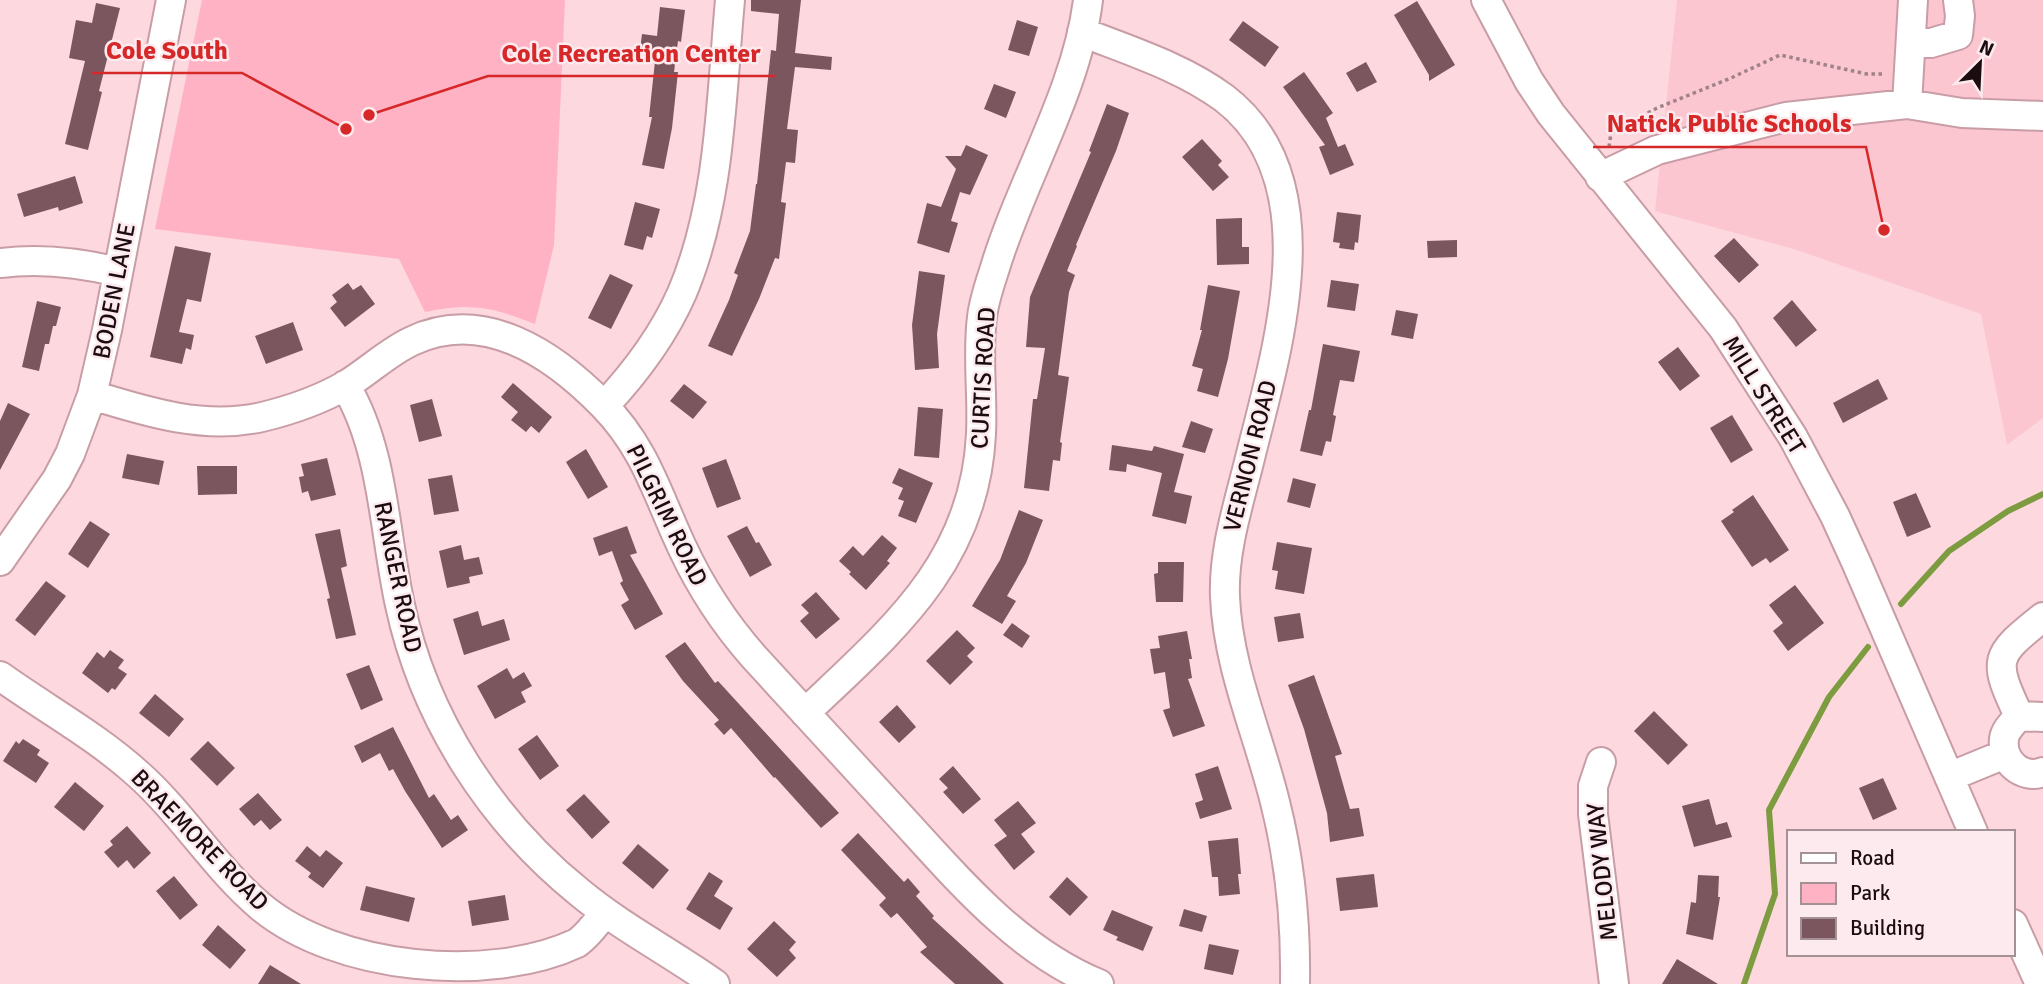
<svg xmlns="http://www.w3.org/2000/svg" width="2043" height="984" font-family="Signika,sans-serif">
<rect width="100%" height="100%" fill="#fdd8df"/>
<path fill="#fcc6d1" d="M 1677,0 L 2043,0 L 2043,418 L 2007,445 L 1981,314 L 1794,249 L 1655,211 Z"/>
<path fill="#ffb2c3" d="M 202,0 L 565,0 L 554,245 L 535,324 C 492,307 471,302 425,312 L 399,259 L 155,229 Z"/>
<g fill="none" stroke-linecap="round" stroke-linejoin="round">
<path stroke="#7d9c40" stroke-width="6" d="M 1901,604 L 1949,551 L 2008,511 L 2043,494
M 1744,984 L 1775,894 L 1769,810 L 1829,697 L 1868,647"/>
</g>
<path fill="#7c565e" d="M 751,0 L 801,0 L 795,53 L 832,57 L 831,70 L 795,67 L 787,129 L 798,130 L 795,163 L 786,162 L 781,202 L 786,203 L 779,259 L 775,258 L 759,299 L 732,356 L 708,346 L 729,300 L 738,275 L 734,273 L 750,231 L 756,184 L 757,184 L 771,50 L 776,51 L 779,14 L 751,11 Z
M 1417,1 L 1455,65 L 1429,81 L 1429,75 L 1394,15 Z
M 96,3 L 120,8 L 99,91 L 102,92 L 88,150 L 65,144 L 85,61 L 69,58 L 76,20 L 92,23 Z
M 660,7 L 685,10 L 681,42 L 678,41 L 674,72 L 678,72 L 672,128 L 664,169 L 642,165 L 652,117 L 649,117 L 656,52 L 640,50 L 642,34 L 657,36 Z
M 1017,20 L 1038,27 L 1029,56 L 1008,50 Z
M 1243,21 L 1279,47 L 1265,67 L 1229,40 Z
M 1366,62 L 1377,82 L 1357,92 L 1346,73 Z
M 1304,72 L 1333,113 L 1326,118 L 1338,147 L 1345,144 L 1354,165 L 1330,175 L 1319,147 L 1325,145 L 1283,87 Z
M 994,84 L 1016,92 L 1006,118 L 984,109 Z
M 1107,104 L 1129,113 L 1116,151 L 1076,245 L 1077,246 L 1067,271 L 1075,275 L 1069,292 L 1058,375 L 1069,377 L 1060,442 L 1062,443 L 1060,461 L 1053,460 L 1049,491 L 1024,488 L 1033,399 L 1037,399 L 1045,348 L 1026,347 L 1030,297 L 1091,152 L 1089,151 Z
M 1202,139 L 1222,161 L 1218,165 L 1229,177 L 1213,191 L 1182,157 Z
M 966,145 L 988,155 L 970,195 L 960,192 L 951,221 L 958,223 L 949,253 L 917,243 L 927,203 L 941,207 L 956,169 L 945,156 L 961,156 Z
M 75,176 L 83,203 L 59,211 L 58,207 L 24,217 L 17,194 Z
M 635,202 L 660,209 L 652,238 L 647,236 L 643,250 L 624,245 Z
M 1337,212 L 1361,215 L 1358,243 L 1355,242 L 1354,250 L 1339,248 L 1340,243 L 1333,242 Z
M 1242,218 L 1242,247 L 1249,247 L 1249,264 L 1217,265 L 1216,219 Z
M 1734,238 L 1759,265 L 1739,283 L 1714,256 Z
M 1457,240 L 1457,257 L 1428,258 L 1427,241 Z
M 175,246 L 211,253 L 201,302 L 187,299 L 179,332 L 194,335 L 191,350 L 186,348 L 182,364 L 150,357 Z
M 919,271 L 945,275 L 937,334 L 939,368 L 915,370 L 912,325 Z
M 610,274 L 633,285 L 611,329 L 588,318 Z
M 1331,280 L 1359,284 L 1355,311 L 1327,307 Z
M 348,283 L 353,290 L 361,285 L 375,304 L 345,327 L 330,308 L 337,302 L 332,295 Z
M 1208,285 L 1240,291 L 1228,359 L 1218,397 L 1197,391 L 1203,369 L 1192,366 L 1202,330 L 1200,330 Z
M 1792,300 L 1817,330 L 1796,347 L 1773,318 Z
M 37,301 L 61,307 L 56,326 L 53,326 L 49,344 L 45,344 L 39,371 L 22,367 Z
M 1396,310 L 1418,314 L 1413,339 L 1391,335 Z
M 293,322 L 303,350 L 266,364 L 255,336 Z
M 1323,344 L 1360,351 L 1354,382 L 1340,380 L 1333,415 L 1336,416 L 1331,442 L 1326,441 L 1322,456 L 1300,451 L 1309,410 L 1311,410 Z
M 1678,347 L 1700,376 L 1680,391 L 1658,362 Z
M 1878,379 L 1888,399 L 1843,423 L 1833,403 Z
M 513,383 L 552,417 L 539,433 L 531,426 L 526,432 L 511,420 L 518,412 L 501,397 Z
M 684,384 L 707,402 L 693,419 L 670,401 Z
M 432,399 L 442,436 L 419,442 L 410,405 Z
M 8,403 L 30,414 L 0,470 L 0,421 Z
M 918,407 L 943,409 L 939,458 L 914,456 Z
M 1732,415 L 1753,450 L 1731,463 L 1710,428 Z
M 1191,421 L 1213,429 L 1205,453 L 1182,447 Z
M 1112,445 L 1152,451 L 1154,446 L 1184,454 L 1174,492 L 1192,496 L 1186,524 L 1152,516 L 1162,473 L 1127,464 L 1126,472 L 1109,470 Z
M 586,449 L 608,487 L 588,499 L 566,462 Z
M 127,454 L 164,461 L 159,485 L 122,478 Z
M 327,458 L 336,495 L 311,501 L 308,491 L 302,493 L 299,477 L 304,476 L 301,464 Z
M 726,459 L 741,499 L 717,508 L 702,468 Z
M 197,466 L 237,466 L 237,494 L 198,495 Z
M 899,468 L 933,483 L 916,523 L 898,516 L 904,501 L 898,499 L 903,488 L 892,483 Z
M 452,475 L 459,511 L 434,515 L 428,479 Z
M 1293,478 L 1316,484 L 1310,508 L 1287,502 Z
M 1916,493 L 1931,527 L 1907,537 L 1893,502 Z
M 1753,495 L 1789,550 L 1770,563 L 1766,558 L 1752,567 L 1721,521 L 1734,512 L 1732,510 Z
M 1019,510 L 1043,520 L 1026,563 L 1007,596 L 1016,601 L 1002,624 L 972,606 L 1000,560 Z
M 90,521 L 110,534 L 88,568 L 68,554 Z
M 627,526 L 637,553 L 630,555 L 663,614 L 635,630 L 621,605 L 629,600 L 620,583 L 623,581 L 612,551 L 599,556 L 593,538 Z
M 747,526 L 756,543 L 759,542 L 772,565 L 750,577 L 727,536 Z
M 340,529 L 347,566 L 341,568 L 356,635 L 336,639 L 327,599 L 330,598 L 315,534 Z
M 882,535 L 897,548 L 887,561 L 890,563 L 866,590 L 849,574 L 851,572 L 839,561 L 853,546 L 863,556 Z
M 1277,542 L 1312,548 L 1304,594 L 1275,589 L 1278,571 L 1272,570 Z
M 461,545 L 464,560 L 479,557 L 483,574 L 469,577 L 470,583 L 447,588 L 439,551 Z
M 1158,562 L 1184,562 L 1183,602 L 1156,602 L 1154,574 L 1158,573 Z
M 46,581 L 66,596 L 35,636 L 15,620 Z
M 1795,585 L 1824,623 L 1788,651 L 1773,631 L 1783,623 L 1769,605 Z
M 816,592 L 840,619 L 816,639 L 800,621 L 809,613 L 801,605 Z
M 478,611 L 482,626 L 504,619 L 510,640 L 464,655 L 453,619 Z
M 1300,613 L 1304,638 L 1278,642 L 1274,617 Z
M 1012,623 L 1030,636 L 1022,648 L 1003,635 Z
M 957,630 L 975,648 L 967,656 L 973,662 L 950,685 L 926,661 Z
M 1187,631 L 1192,659 L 1189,659 L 1192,678 L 1188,679 L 1205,726 L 1173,737 L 1163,710 L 1170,708 L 1165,672 L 1154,674 L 1150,649 L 1160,648 L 1158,636 Z
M 685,642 L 715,683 L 718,681 L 839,813 L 821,828 L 775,777 L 774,778 L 731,728 L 724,735 L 714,724 L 719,720 L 683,681 L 665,656 Z
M 110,650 L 124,660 L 118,668 L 127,674 L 115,690 L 112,688 L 108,693 L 82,673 L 97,652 L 104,658 Z
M 369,665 L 383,700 L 361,710 L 346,674 Z
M 507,668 L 513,679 L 524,672 L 532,686 L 521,692 L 526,702 L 495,719 L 477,686 Z
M 1314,675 L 1342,754 L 1335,756 L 1350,809 L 1359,808 L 1364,836 L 1330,842 L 1327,813 L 1304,729 L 1288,685 Z
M 155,694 L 184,719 L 169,737 L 139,713 Z
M 897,705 L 916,727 L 899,743 L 879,722 Z
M 1654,711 L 1688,745 L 1668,765 L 1634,731 Z
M 393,727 L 429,798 L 434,794 L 451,820 L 458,815 L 468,830 L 442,848 L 405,791 L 393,769 L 389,771 L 380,753 L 362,763 L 354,746 Z
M 537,735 L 559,766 L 540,780 L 518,749 Z
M 23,739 L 40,750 L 37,755 L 49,763 L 36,783 L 3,761 L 16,741 L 19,744 Z
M 208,741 L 235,768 L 217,786 L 190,759 Z
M 953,766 L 981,799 L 963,814 L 943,792 L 948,788 L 939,779 Z
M 1218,766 L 1232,809 L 1200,819 L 1195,803 L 1203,800 L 1195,774 Z
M 1883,778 L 1897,809 L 1873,820 L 1859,788 Z
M 75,782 L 104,806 L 84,831 L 54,807 Z
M 258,793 L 282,820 L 270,830 L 261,820 L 254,826 L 239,809 Z
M 584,794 L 610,822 L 592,839 L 566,810 Z
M 1709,799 L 1716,825 L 1727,822 L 1732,837 L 1694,847 L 1682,806 Z
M 1018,801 L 1036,823 L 1021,834 L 1035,852 L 1014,870 L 994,845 L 1007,836 L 994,820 Z
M 127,826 L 151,853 L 134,869 L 127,860 L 118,868 L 104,852 L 113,845 L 110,841 Z
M 858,833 L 904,882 L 908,878 L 920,892 L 916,896 L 934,916 L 932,918 L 1004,984 L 955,984 L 920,952 L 927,947 L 897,913 L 891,918 L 879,905 L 886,898 L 841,850 Z
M 1238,838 L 1241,874 L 1238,874 L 1240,894 L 1219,896 L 1218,877 L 1212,877 L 1208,841 Z
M 638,844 L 669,870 L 653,889 L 622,863 Z
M 307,846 L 320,857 L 326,850 L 343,863 L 323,888 L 308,877 L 311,873 L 295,861 Z
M 709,872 L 723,881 L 714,896 L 733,908 L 720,930 L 686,909 Z
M 1374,874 L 1378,907 L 1340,911 L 1336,878 Z
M 1698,875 L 1719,876 L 1718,897 L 1720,897 L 1713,940 L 1686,934 L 1691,902 L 1696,903 Z
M 174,876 L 198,905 L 180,920 L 156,891 Z
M 1067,877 L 1088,897 L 1070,916 L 1049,897 Z
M 366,886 L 415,898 L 409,922 L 360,910 Z
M 505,895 L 509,920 L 472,926 L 468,901 Z
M 1184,909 L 1207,916 L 1202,932 L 1179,926 Z
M 1112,910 L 1153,927 L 1143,951 L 1116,940 L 1118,937 L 1103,930 Z
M 774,921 L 796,942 L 789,950 L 796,958 L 777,977 L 747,949 Z
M 218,925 L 246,950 L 230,969 L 202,945 Z
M 1209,944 L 1239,950 L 1233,975 L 1204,969 Z
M 1677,959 L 1718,984 L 1662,984 Z
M 270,965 L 301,984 L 258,984 Z"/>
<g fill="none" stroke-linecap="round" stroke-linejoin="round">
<g stroke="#c89da5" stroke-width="32">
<path id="minor" d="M 1486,0 L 1529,81 L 1551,114 L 1723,328 L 1793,437 L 1835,516 L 1856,562 L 1973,832
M 1082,32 C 1130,51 1182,67 1224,98 C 1330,179 1278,346 1251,454 C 1240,500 1223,549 1225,597 C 1228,668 1258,733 1275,802 C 1290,861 1296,923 1295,984
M 1912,43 L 1931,43 L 1958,35 L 1960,16 L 1958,0
M 1907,104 L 1913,0
M 1600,177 L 1657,150 L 1786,117 L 1907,104 L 1962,113 L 2043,116
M 0,263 C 40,258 78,262 118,272
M 345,385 C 384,449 384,533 400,605 C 424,717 490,820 579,892 C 621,927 670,952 715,984
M 92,395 C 147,412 204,430 262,417 C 291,410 320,400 346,385 C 369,371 388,352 412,341 C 484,307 553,354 603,405 C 646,449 657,494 682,547 C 701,588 724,623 754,657 C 802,709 850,762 898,814 C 957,878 1016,950 1099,984
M 604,406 C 636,372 663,336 682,293 C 721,201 721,97 730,0
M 0,561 L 57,479 L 70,454 L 92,395 L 107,330 L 171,0
M 0,676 C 46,709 96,736 138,774 C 183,814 214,867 260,906 C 336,970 490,984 577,943 C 588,935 597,923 605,912
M 805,713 C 891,631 975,563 981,434 C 983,395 977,356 982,317 C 984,301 989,286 994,271 C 1020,183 1077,91 1088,0
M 2019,716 C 1992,659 1994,656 2043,617
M 2043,717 L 2019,716 C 2013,723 2005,730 2004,739 C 2001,761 2022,780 2043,772
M 1601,762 L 1593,786 L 1593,814 L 1614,984
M 1949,777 L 2005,754
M 2013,924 L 2040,984"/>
</g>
<path stroke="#9f8389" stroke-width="3.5" stroke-dasharray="3.5 3.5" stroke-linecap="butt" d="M 1609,147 L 1611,133 L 1657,108 L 1731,78 L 1780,55 L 1867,74 L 1882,74"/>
<use href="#minor" stroke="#fff" stroke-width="28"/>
</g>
<g text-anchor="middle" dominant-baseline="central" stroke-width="5" stroke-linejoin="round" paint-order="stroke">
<g font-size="24" fill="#1b0c10" stroke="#fdeaee">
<text transform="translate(114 291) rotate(-79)">BODEN LANE</text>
<text transform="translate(983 378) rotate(-87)">CURTIS ROAD</text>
<text transform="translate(1764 395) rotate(58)">MILL STREET</text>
<text transform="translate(1250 456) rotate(-76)">VERNON ROAD</text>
<text transform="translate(667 515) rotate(64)">PILGRIM ROAD</text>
<text transform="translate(398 577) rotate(78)">RANGER ROAD</text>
<text transform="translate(200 840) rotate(46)">BRAEMORE ROAD</text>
<text transform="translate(1602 872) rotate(-96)">MELODY WAY</text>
</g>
</g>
<path fill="none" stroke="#d62828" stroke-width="2.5" d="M346 129L242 73H92M369 115L488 76H775M1884 230L1866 147H1593"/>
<g fill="#d62828" stroke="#fdeaee" stroke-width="2.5">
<circle cx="346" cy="129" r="7"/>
<circle cx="369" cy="115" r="7"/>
<circle cx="1884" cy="230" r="7"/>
</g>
<g font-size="26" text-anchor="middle" font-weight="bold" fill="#d62828" stroke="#fdeaee" stroke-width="5" stroke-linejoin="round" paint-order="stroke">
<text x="167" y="59">Cole South</text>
<text x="631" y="62">Cole Recreation Center</text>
<text x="1729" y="132">Natick Public Schools</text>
</g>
<rect x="1787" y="830" width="228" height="126" fill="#fdeaee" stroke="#a39195" stroke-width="2"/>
<rect x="1801" y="853" width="35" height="10" fill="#ffffff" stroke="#a39195" stroke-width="2"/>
<text x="1850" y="865" font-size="21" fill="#1b0c10">Road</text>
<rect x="1801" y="883" width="35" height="21" fill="#ffb2c3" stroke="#a39195" stroke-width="2"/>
<text x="1850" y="900" font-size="21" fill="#1b0c10">Park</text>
<rect x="1801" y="918" width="35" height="21" fill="#7c565e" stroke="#a39195" stroke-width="2"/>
<text x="1850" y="935" font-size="21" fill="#1b0c10">Building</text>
<g transform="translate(1980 63) rotate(24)" stroke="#fdeaee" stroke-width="5" paint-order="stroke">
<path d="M0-5L12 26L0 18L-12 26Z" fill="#1b0c10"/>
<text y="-10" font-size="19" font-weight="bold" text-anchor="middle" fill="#1b0c10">N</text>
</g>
</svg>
